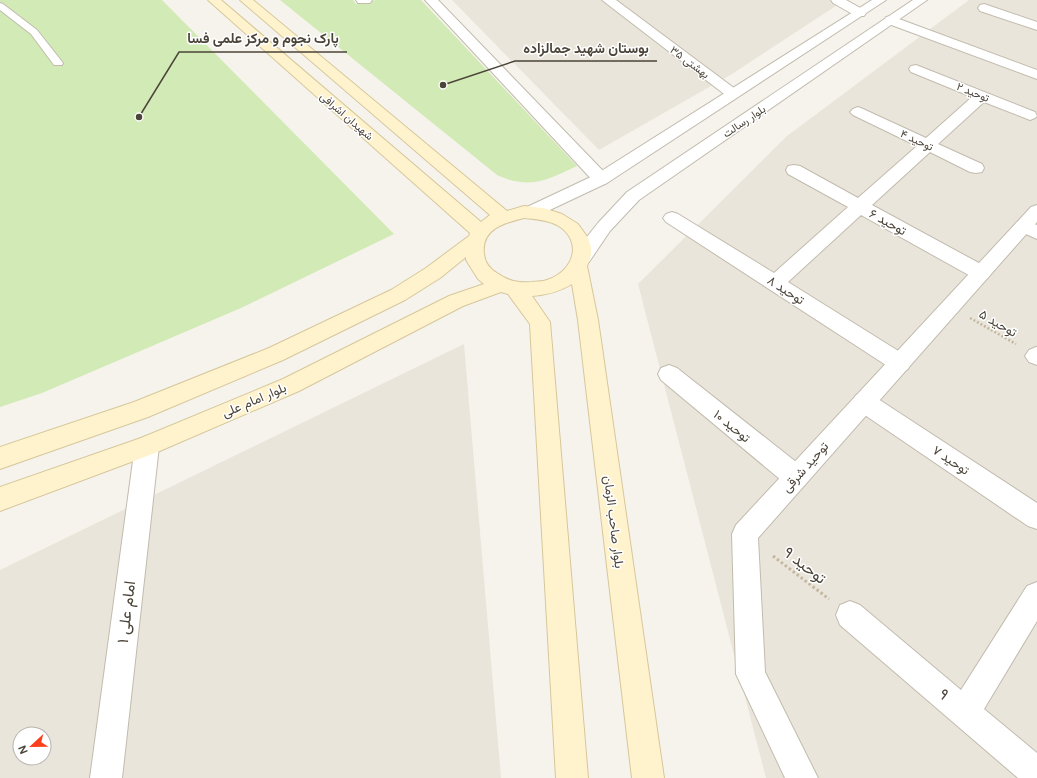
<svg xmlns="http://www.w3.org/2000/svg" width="1037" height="778" font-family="'DM Sans',Vazirmatn,sans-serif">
<rect width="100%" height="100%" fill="#f6f3ec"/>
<path fill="#eae5da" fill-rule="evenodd" d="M 452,0 L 845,0 L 732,74 L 599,150 Z
M 969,0 L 1037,0 L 1037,778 L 766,778 L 638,284 L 787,136 Z
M 464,344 L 501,778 L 0,778 L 0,570 ZM 20,734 L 44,734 L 44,758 L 20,758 Z"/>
<path fill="#d2eab5" d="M 0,0 L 162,0 L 394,234 L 241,308 L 42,393 L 0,407 Z
M 280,0 L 353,0 L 356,4 L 376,0 L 421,0 L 577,166 C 547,180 529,190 497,175 Z"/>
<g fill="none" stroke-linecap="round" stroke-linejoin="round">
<g stroke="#c2bbae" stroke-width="2">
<path id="service" d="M 0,3 L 3,4 L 37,30 L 63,63 L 62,65 L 54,65 L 31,34 L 0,10 Z"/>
</g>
<g stroke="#c2bbae" stroke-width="2">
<path id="minor" d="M 356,0 L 372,0 L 370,3 L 358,3 Z
M 425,0 L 438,0 L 607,175 L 609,179 L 607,183 L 601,184 L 595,183 Z
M 602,0 L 616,0 L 738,91 L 740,94 L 738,97 L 733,98 L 728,97 Z
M 831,0 L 846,0 L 864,10 L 866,13 L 864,16 L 856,16 L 833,3 Z
M 984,4 L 1037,22 L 1037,30 L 980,11 L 978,8 L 980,5 Z
M 891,16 L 1037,70 L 1037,79 L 886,23 L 885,20 L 886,17 Z
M 916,65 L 1035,112 L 1037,116 L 1035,118 L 1030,120 L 1025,118 L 984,102 L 938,144 L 982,164 L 984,168 L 982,172 L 976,173 L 970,172 L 930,152 L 872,205 L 988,268 L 991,273 L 988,278 L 981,280 L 974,278 L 861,215 L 788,282 L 908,357 L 911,363 L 908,369 L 900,372 L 892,369 L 666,222 L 663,218 L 666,214 L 672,212 L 678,214 L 774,273 L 848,207 L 788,174 L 786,170 L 788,166 L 794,165 L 800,166 L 858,198 L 917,146 L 853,115 L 850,112 L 853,109 L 858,107 L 863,109 L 926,138 L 972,97 L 911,72 L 909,69 L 911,66 Z
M 1023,220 L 1037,225 L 1037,239 L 1017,230 L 1014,226 L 1017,222 Z
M 1036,347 L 1037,347 L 1037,365 L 1029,362 L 1025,356 L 1029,350 Z
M 669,365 L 677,368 L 805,469 L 808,477 L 805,485 L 796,488 L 787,485 L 661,380 L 658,374 L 661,368 Z
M 864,393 L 872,395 L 1037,503 L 1037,529 L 1028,526 L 856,409 L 853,402 L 856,395 Z
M 147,436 L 155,439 L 159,446 L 122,778 L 90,778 L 135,446 L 139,439 Z
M 1037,582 L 1037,621 L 984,709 L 1037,753 L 1037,778 L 1018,778 L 840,625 L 836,615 L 840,605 L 850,601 L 860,605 L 961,690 L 1027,586 Z"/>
</g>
<g stroke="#c2bbae" stroke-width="2">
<path id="tertiary" d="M 872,0 L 886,0 L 607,183 L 537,216 L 531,218 L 525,216 L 522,212 L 525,208 L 595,175 Z
M 913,0 L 927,0 L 639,200 L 610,231 L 589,262 L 582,264 L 575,262 L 573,257 L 575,252 L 598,223 L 627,192 Z
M 1037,205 L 1037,222 L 758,538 L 765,672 L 818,778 L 785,778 L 736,674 L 732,534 L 736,525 L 1031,207 Z"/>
</g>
<g stroke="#d6c79b" stroke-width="2">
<path id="secondary" d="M 208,0 L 221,0 L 481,222 L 490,215 L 240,0 L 253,0 L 507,211 L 524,206 L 543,208 L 562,214 L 578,224 L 588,238 L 591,247 L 591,256 L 587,266 L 598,320 L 664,778 L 632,778 L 578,320 L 572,284 C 559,292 546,295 532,296 L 550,322 L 588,778 L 556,778 L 530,324 L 508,294 L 501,292 L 463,306 L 299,391 L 155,453 L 0,511 L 0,487 L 141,438 L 283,379 L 449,296 L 484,284 L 478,279 L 466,260 L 466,257 L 440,278 L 405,300 L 283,360 L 148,417 L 0,469 L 0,447 L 134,402 L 269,348 L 391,290 L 426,268 L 469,236 L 470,233 ZM 524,218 C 535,219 547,220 557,225 C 584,241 574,271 547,280 C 542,282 537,281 532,282 C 518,283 508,281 497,273 C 490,269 485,263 484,254 C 481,229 504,223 524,218 Z"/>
</g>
<path stroke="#c4b79f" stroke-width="2.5" stroke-dasharray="2 2" stroke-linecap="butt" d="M 970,318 L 1016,344"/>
<path stroke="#c4b79f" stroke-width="3" stroke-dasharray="2.5 2.5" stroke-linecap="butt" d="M 773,556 L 829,599"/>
<use href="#service" fill="#fff" fill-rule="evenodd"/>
<use href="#minor" fill="#fff" fill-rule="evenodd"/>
<use href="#tertiary" fill="#fff" fill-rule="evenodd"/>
<use href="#secondary" fill="#fff3cd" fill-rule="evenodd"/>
</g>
<g text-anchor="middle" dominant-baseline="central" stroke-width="3" stroke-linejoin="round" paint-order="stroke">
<g font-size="11" fill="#4b4439" stroke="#fff">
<text transform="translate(690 62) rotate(37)">بهشتی ۳۵</text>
<text transform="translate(973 92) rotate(22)">توحید ۲</text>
<text transform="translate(347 116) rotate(41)">شهیدان اشرافی</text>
<text transform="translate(744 121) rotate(-34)">بلوار رسالت</text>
<text transform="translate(917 140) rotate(25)">توحید ۴</text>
</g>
<g font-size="13" fill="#4b4439" stroke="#fff">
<text transform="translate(888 222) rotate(29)">توحید ۶</text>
<text transform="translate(786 290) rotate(33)">توحید ۸</text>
<text transform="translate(998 323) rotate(30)">توحید ۵</text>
<text transform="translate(254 400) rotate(-23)">بلوار امام علی</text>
<text transform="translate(732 426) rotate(39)">توحید ۱۰</text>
<text transform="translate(951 460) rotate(34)">توحید ۷</text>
<text transform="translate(805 467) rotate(-48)">توحید شرقی</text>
<text transform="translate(614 522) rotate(83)">بلوار صاحب الزمان</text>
</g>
<g font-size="16" fill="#4b4439" stroke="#fff">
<text transform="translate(805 565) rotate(38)">توحید ۹</text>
<text transform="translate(126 612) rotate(-83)">امام علی ۱</text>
<text transform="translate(944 694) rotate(40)">۹</text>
</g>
</g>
<path fill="none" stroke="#4b4439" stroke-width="1.5" d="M139 117L179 52H347M443 85L515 61H657"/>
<g fill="#4b4439" stroke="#fff" stroke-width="1.5">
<circle cx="139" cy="117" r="4"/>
<circle cx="443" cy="85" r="4"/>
</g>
<g font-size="14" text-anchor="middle" font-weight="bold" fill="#4b4439" stroke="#fff" stroke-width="3" stroke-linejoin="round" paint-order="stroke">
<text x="263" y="43">پارک نجوم و مرکز علمی فسا</text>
<text x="586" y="53">بوستان شهید جمالزاده</text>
</g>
<g transform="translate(32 746) rotate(248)"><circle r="19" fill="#ffffff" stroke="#b7b4b0"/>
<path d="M0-3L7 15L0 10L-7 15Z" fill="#fc3f1d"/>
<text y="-6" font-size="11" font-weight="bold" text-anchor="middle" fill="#4b4439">N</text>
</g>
</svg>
